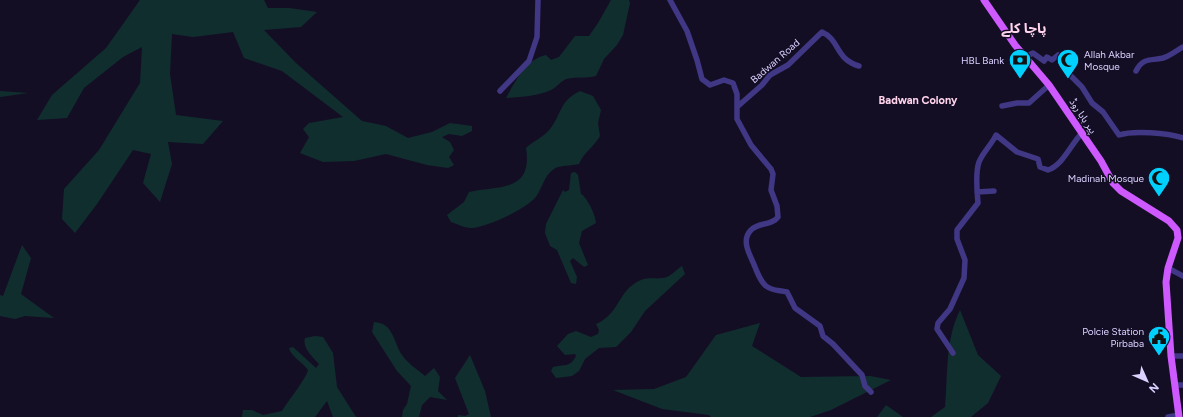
<svg xmlns="http://www.w3.org/2000/svg" width="1183" height="417" font-family="Figtree,'Noto Sans Arabic',sans-serif">
<rect width="100%" height="100%" fill="#140e25"/>
<path fill="#112e2f" d="M 140,0 L 264,0 L 268,8 L 289,8 L 317,12 L 301,27 L 264,30 L 296,63 L 362,121 L 386,126 L 408,138 L 432,132 L 450,123 L 472,126 L 472,131 L 462,136 L 449,134 L 442,137 L 450,142 L 454,150 L 449,157 L 454,165 L 448,168 L 427,165 L 386,154 L 354,161 L 323,162 L 300,153 L 309,137 L 303,129 L 309,123 L 343,117 L 282,71 L 244,58 L 233,32 L 193,37 L 172,34 L 170,74 L 176,115 L 223,121 L 203,144 L 168,142 L 172,164 L 160,202 L 143,183 L 151,154 L 133,150 L 97,204 L 75,233 L 62,219 L 64,189 L 99,150 L 140,83 L 142,47 L 123,57 L 84,88 L 67,118 L 37,120 L 52,95 L 106,48 Z
M 611,0 L 629,0 L 630,3 L 623,35 L 617,45 L 604,59 L 596,76 C 586,79 577,76 566,79 C 561,81 557,87 551,90 C 538,96 521,97 506,98 C 515,82 526,59 546,55 L 551,60 L 559,57 L 575,36 L 589,36 L 598,23 Z
M 0,91 L 28,93 L 0,97 Z
M 580,91 L 593,96 L 601,110 L 598,123 L 600,136 C 594,147 584,152 579,164 C 572,166 565,165 558,167 C 544,172 543,189 535,198 C 524,210 487,227 471,228 C 465,228 457,224 451,222 L 447,215 L 464,202 L 469,192 C 498,185 533,193 526,148 C 533,141 543,138 550,129 C 562,114 559,101 580,91 Z
M 575,172 L 578,175 L 581,194 C 587,197 596,216 596,223 L 582,231 L 579,243 L 588,265 L 584,267 L 573,258 L 570,261 L 577,277 L 576,284 L 571,283 L 557,250 L 550,246 L 545,233 L 546,224 L 563,190 L 565,192 L 569,190 L 571,173 Z
M 22,245 L 31,258 L 21,294 L 54,318 L 25,316 L 15,319 L 0,316 L 0,295 L 3,296 Z
M 682,266 L 685,274 L 645,311 L 631,332 L 616,347 L 599,348 L 585,359 L 579,371 L 572,376 L 556,378 L 551,371 L 553,367 C 564,364 570,368 576,356 L 575,354 L 565,355 L 557,346 L 568,334 L 576,331 L 591,337 L 598,334 L 599,330 L 596,324 C 618,315 618,294 634,284 C 648,274 654,281 667,277 C 672,275 677,269 682,266 Z
M 960,310 L 978,355 L 1001,376 L 988,403 L 971,417 L 931,417 L 945,407 C 948,375 945,340 960,310 Z
M 374,322 C 394,323 393,342 402,355 C 407,363 418,370 425,376 L 434,368 L 440,377 L 438,391 L 447,400 L 430,397 L 422,405 L 419,417 L 402,417 L 403,410 L 407,404 L 411,386 L 397,371 L 372,332 Z
M 760,323 L 752,346 L 801,377 L 870,376 L 891,380 L 831,410 L 810,417 L 711,417 L 709,415 L 662,409 L 613,390 L 654,389 L 686,377 L 716,335 Z
M 315,336 L 323,337 L 333,353 L 337,387 L 356,417 L 333,417 L 327,401 L 315,417 L 242,417 L 243,410 L 252,410 L 263,415 L 282,411 C 288,401 306,379 308,370 C 303,362 291,357 289,348 L 293,347 L 316,368 L 319,364 C 313,357 302,348 305,338 Z
M 470,355 L 485,391 L 491,417 L 458,417 L 458,415 L 465,416 L 469,414 L 455,378 Z
M 886,405 L 903,417 L 877,417 Z"/>
<g fill="none" stroke-linecap="round" stroke-linejoin="round">
<path stroke="#403785" stroke-width="5.5" d="M 670,0 L 687,31 L 697,60 L 702,79 L 710,85 L 724,80 L 733,83 L 737,94 L 737,119 L 751,145 L 771,169 L 773,174 L 771,190 L 777,206 L 778,217 C 772,226 758,222 751,230 C 740,241 751,256 755,267 C 758,274 760,281 766,286 C 772,291 779,290 787,292 L 795,308 L 820,326 L 823,336 L 833,344 L 862,375 L 865,386 L 871,392
M 1025,57 L 1033,53 L 1044,61 L 1047,57 L 1052,60 L 1058,55 L 1065,63 L 1063,68 L 1082,87 L 1092,103 L 1103,112 L 1119,135 C 1134,130 1167,133 1183,138
M 1136,71 C 1143,57 1151,61 1163,58 C 1170,56 1177,50 1183,47
M 500,91 L 529,61 L 537,37 L 538,0
M 1002,106 L 1017,103 L 1029,103 L 1049,85
M 737,107 L 762,85 L 770,75 L 788,65 L 822,32 C 840,40 835,59 859,66
M 977,192 L 994,191
M 1168,268 L 1183,276
M 953,353 L 937,329 L 938,323 L 950,309 L 964,278 L 965,260 L 957,239 L 957,230 L 978,203 C 977,191 975,173 979,162 C 983,152 992,144 996,135 L 1017,152 L 1038,159 L 1040,167 L 1048,170 C 1063,165 1071,144 1082,133
M 1171,356 L 1183,356
M 1175,385 L 1183,385
M 1168,417 L 1179,415"/>
<path stroke="#ce59ff" stroke-width="7" d="M 984,0 L 1015,45 L 1049,85 L 1101,161 L 1113,183 L 1121,191 L 1169,221 L 1177,230 L 1178,238 L 1168,268 L 1166,282 L 1171,356 L 1179,417"/>
</g>
<defs>
<g id="bank-pin" transform="scale(1.15)"><path d="M0 17L-7.5 6A9.5 9.5 0 1 1 7.5 6Z" fill="#00d0fd" stroke="#140e25"/><path d="M-6-4H6V4H-6ZM0-2.3a2.3 2.3 0 1 0 0 4.6a2.3 2.3 0 1 0 0-4.6Z" fill="#111"/></g>
<g id="mosque-pin" transform="scale(1.15)"><path d="M0 17L-7.5 6A9.5 9.5 0 1 1 7.5 6Z" fill="#00d0fd" stroke="#140e25"/><path d="M3.5-4.9A6 6 0 1 0 3.5 4.9A5 5 0 1 1 3.5-4.9Z" fill="#111"/></g>
<g id="civic-pin" transform="scale(1.15)"><path d="M0 17L-7.5 6A9.5 9.5 0 1 1 7.5 6Z" fill="#00d0fd" stroke="#140e25"/><path d="M-.6-6.5H3V-4.5H.6V-3L4-1V1h2V6H-6V1h2V-1L-.6-3ZM-1.2 2.5V6h2.4V2.5Z" fill="#111"/></g>
</defs>
<g fill-rule="evenodd">
<use href="#bank-pin" x="1020" y="60"/>
<use href="#mosque-pin" x="1068" y="60"/>
<use href="#mosque-pin" x="1159" y="178"/>
<use href="#civic-pin" x="1159" y="337"/>
</g>
<g text-anchor="middle" dominant-baseline="central" stroke-width="3" stroke-linejoin="round" paint-order="stroke">
<g font-size="10" fill="#dbd2ff" stroke="#140e25" text-anchor="end">
<text x="1084" y="54" text-anchor="start">Allah Akbar<tspan x="1084" dy="12">Mosque</tspan></text>
<text x="1004" y="60">HBL Bank</text>
<text x="1144" y="178">Madinah Mosque</text>
<text x="1144" y="331">Polcie Station<tspan x="1144" dy="12">Pirbaba</tspan></text>
</g>
<g font-size="10" fill="#dbd2ff" stroke="#140e25">
<text transform="translate(775 61) rotate(-41)">Badwan Road</text>
<text transform="translate(1083 116) rotate(56)">پیر بابا روڈ</text>
</g>
<g font-size="11" font-weight="bold" fill="#ffd4ec" stroke="#140e25">
<text x="918" y="100">Badwan Colony</text>
</g>
<g font-size="14" font-weight="bold" fill="#ffd4ec" stroke="#140e25">
<text x="1024" y="28">پاچا کلے</text>
</g>
</g>
<g transform="translate(1147 381) rotate(135)" stroke="#140e25" stroke-width="3" paint-order="stroke">
<path d="M0-3L7 15L0 10L-7 15Z" fill="#dbd2ff"/>
<text y="-6" font-size="11" font-weight="bold" text-anchor="middle" fill="#dbd2ff">N</text>
</g>
</svg>
